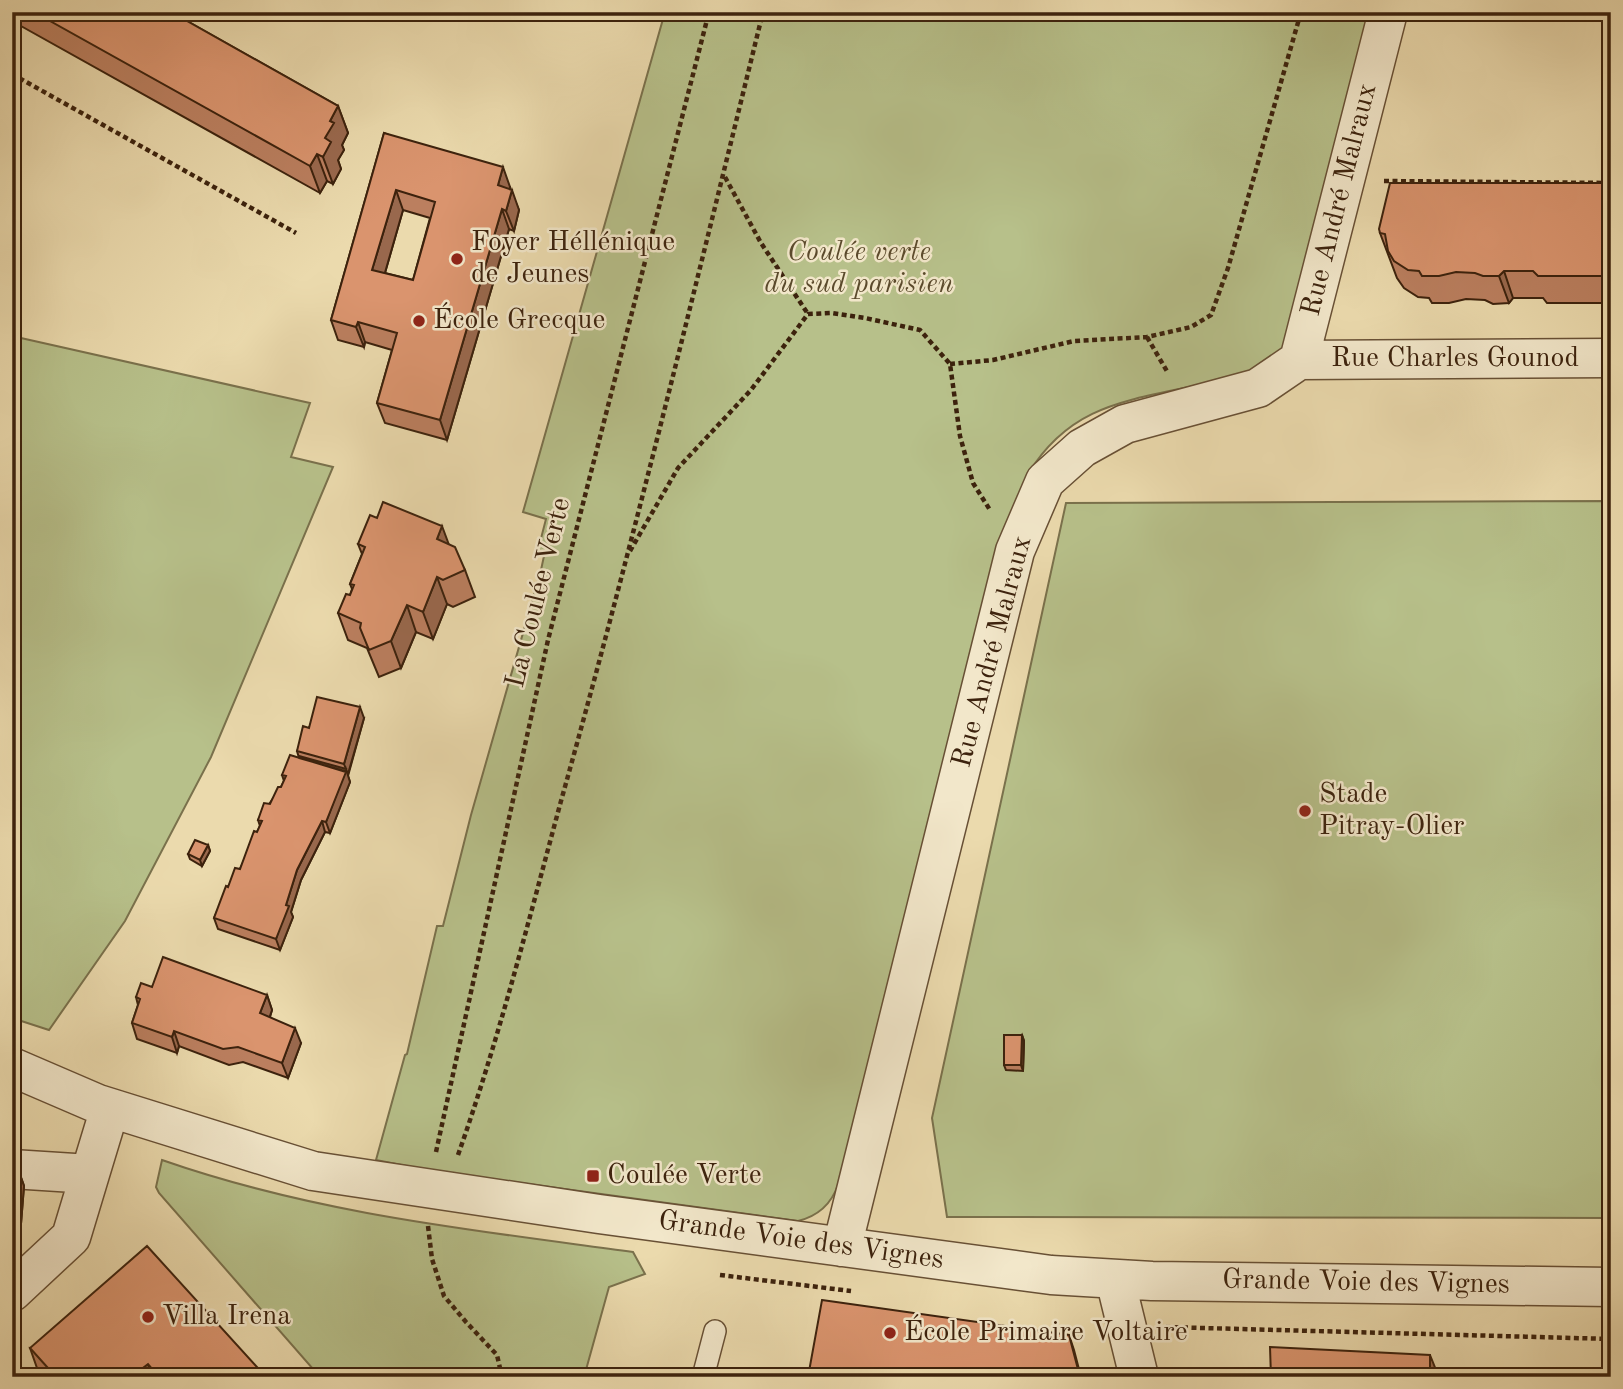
<svg xmlns="http://www.w3.org/2000/svg" width="1623" height="1389" font-family="'Old Standard TT',serif">
<rect width="100%" height="100%" fill="#ebdaad"/>
<filter id="stains"><feTurbulence type="fractalNoise" baseFrequency=".00286" numOctaves="4"/><feColorMatrix values="0 0 0 0 .2 0 0 0 0 .09 0 0 0 0 .02 0 0 0 .5 -.17"/></filter>
<radialGradient id="worn" r=".72"><stop offset=".6" stop-color="#630" stop-opacity="0"/><stop offset="1" stop-color="#630" stop-opacity=".3"/></radialGradient>
<path fill="#b7c08a" stroke="#7a714c" stroke-width="2" d="M 665,12 L 1375,12 L 1282,351 C 1270,358 1258,368 1245,374 C 1232,380 1213,382 1198,385 C 1126,401 1070,405 1028,474 L 838,1185 C 831,1205 818,1216 798,1221 L 432,1171 L 376,1160 L 405,1055 L 407,1054 L 437,926 L 443,926 L 471,815 L 541,570 L 544,556 L 537,554 L 546,519 L 523,512 Z
M 12,336 L 310,403 L 291,457 L 333,467 L 211,757 L 125,921 L 49,1030 L 12,1018 Z
M 1611,501 L 1611,1218 L 947,1217 L 932,1118 L 1066,503 Z
M 162,1160 C 317,1214 472,1230 633,1252 L 645,1274 L 609,1287 L 584,1377 L 320,1377 L 159,1193 L 156,1187 Z"/>
<g fill="none" stroke-linecap="round" stroke-linejoin="round">
<g stroke="#685035" stroke-width="24">
<path id="service" d="M 703,1377 L 715,1331"/>
</g>
<g stroke="#685035" stroke-width="41">
<path id="minor" d="M 1299,360 L 1611,358
M 12,1067 L 98,1104 L 313,1171 L 599,1214 L 1051,1275 L 1152,1281 L 1611,1287
M 12,1169 L 90,1174 L 110,1108
M 842,1247 L 1015,551 L 1045,481 L 1082,448 L 1125,424 L 1258,388 L 1299,360 L 1388,12
M 1115,1279 L 1139,1377
M 12,1292 L 71,1237 L 90,1174"/>
</g>
<path stroke="#3c220d" stroke-width="4.5" stroke-dasharray="5 3.5" stroke-linecap="butt" d="M 12,74 L 296,233
M 725,177 L 761,243 L 808,314
M 1384,181 L 1611,183
M 1147,337 L 1168,373
M 950,364 L 993,360 L 1074,341 L 1147,337 L 1191,327 L 1211,315 L 1228,268 L 1301,12
M 630,551 L 678,468 L 751,390 L 808,314 L 832,313 L 865,318 L 920,330 L 950,364 L 960,436 L 973,483 L 990,510
M 436,1152 L 548,640 L 709,12
M 458,1155 C 499,1039 529,919 561,801 C 634,540 698,276 763,12
M 428,1226 L 432,1259 L 444,1296 L 466,1322 L 497,1355 L 502,1377
M 720,1275 L 851,1291
M 1166,1327 L 1611,1339"/>
<use href="#service" stroke="#f2e7ca" stroke-width="21"/>
<use href="#minor" stroke="#f2e7ca" stroke-width="38"/>
</g>
<path fill="#bb7f5f" stroke="#3c220d" stroke-width="2" fill-rule="evenodd" d="M 12,12 L 171,12 L 338,106 L 348,133 L 342,145 L 344,150 L 338,160 L 341,169 L 333,184 L 327,181 L 320,193 L 12,21 Z
M 384,133 L 510,187 L 510,189 L 519,210 L 514,231 L 509,229 L 447,440 L 385,423 L 377,403 L 392,350 L 365,342 L 364,347 L 338,340 L 331,320 ZM 403,210 L 430,218 L 413,280 L 385,273 Z
M 1611,183 L 1611,303 L 1547,303 L 1543,298 L 1513,298 L 1509,303 L 1493,304 L 1485,300 L 1466,299 L 1449,303 L 1432,303 L 1429,298 L 1418,297 L 1404,288 L 1397,278 L 1380,233 Z
M 358,544 L 449,545 L 465,570 L 475,597 L 453,607 L 447,604 L 433,639 L 416,632 L 401,668 L 379,677 L 367,648 L 348,640 L 338,613 L 350,595 L 352,589 L 350,584 L 362,554 Z
M 364,718 L 348,776 L 350,782 L 330,833 L 325,832 L 301,880 L 291,912 L 293,917 L 280,950 L 218,929 L 214,918 L 228,887 L 240,869 L 260,826 L 258,820 L 281,787 L 284,781 L 282,775 L 299,758 L 297,751 L 309,728 Z
M 208,845 L 210,851 L 202,866 L 190,859 L 188,854 Z
M 152,987 L 267,995 L 272,1010 L 270,1017 L 301,1043 L 288,1078 L 243,1062 L 229,1065 L 179,1046 L 177,1053 L 137,1039 L 132,1023 L 138,1005 L 136,997 Z
M 1022,1035 L 1024,1041 L 1023,1071 L 1006,1070 L 1004,1065 Z
M 12,1165 L 17,1166 L 24,1186 L 19,1249 L 12,1248 Z
M 30,1348 L 266,1377 L 45,1377 L 37,1368 Z"/>
<path fill="#99684d" stroke="#3c220d" stroke-width="2" d="M 338,106 L 348,133 L 342,145 L 344,150 L 338,160 L 341,169 L 333,184 L 323,157 L 325,138 L 330,121 Z
M 317,154 L 327,181 L 320,193 L 310,166 Z
M 503,167 L 510,187 L 505,205 L 498,185 Z
M 396,190 L 403,210 L 380,290 L 372,270 Z
M 512,190 L 519,210 L 514,231 L 506,211 Z
M 502,209 L 509,229 L 447,440 L 440,420 Z
M 1504,271 L 1513,298 L 1509,303 L 1499,276 Z
M 358,322 L 365,342 L 364,347 L 356,327 Z
M 442,526 L 452,553 L 437,539 Z
M 437,577 L 447,604 L 433,639 L 423,612 Z
M 407,605 L 416,632 L 401,668 L 391,641 Z
M 360,707 L 364,718 L 348,774 L 344,764 Z
M 346,769 L 350,782 L 330,833 L 326,822 Z
M 322,821 L 325,832 L 301,880 L 291,912 L 293,917 L 280,950 L 276,939 L 286,905 L 297,870 Z
M 208,845 L 210,851 L 202,866 L 200,860 Z
M 267,995 L 272,1010 L 266,1028 L 260,1013 Z
M 295,1028 L 301,1043 L 288,1078 L 282,1063 Z
M 174,1031 L 179,1046 L 177,1053 L 172,1037 Z
M 1022,1035 L 1024,1041 L 1023,1071 L 1021,1065 Z
M 17,1166 L 24,1186 L 19,1249 L 12,1230 Z
M 1069,1335 L 1074,1350 L 1081,1377 L 1080,1377 Z
M 1430,1355 L 1438,1375 L 1438,1377 L 1430,1377 Z
M 148,1364 L 152,1377 L 131,1377 Z"/>
<path fill="#da946e" stroke="#3c220d" stroke-width="2" fill-rule="evenodd" d="M 34,12 L 171,12 L 338,106 L 330,121 L 334,123 L 325,138 L 331,142 L 323,157 L 317,154 L 310,166 Z
M 384,133 L 503,167 L 498,185 L 512,190 L 506,211 L 502,209 L 440,420 L 377,403 L 397,333 L 358,322 L 356,327 L 331,320 ZM 396,190 L 435,202 L 413,280 L 372,270 Z
M 1390,183 L 1611,183 L 1611,276 L 1538,276 L 1533,271 L 1504,271 L 1499,276 L 1483,276 L 1475,273 L 1456,272 L 1439,276 L 1422,276 L 1419,271 L 1408,270 L 1394,261 L 1388,251 L 1385,234 L 1380,233 L 1379,229 Z
M 383,502 L 442,526 L 437,539 L 455,547 L 465,570 L 443,580 L 437,577 L 423,612 L 407,605 L 391,641 L 369,650 L 360,628 L 361,623 L 338,613 L 346,594 L 350,595 L 354,585 L 350,584 L 365,547 L 358,544 L 370,515 L 377,518 Z
M 317,697 L 360,707 L 344,764 L 297,751 L 303,726 L 309,728 Z
M 290,755 L 346,772 L 326,822 L 322,821 L 297,870 L 286,905 L 289,906 L 276,939 L 214,918 L 226,886 L 228,887 L 235,868 L 240,869 L 254,831 L 257,832 L 262,821 L 258,820 L 264,803 L 270,804 L 278,787 L 281,787 L 286,776 L 282,775 Z
M 299,756 L 346,769 L 345,771 L 299,758 Z
M 195,840 L 208,845 L 200,860 L 188,854 Z
M 163,957 L 267,995 L 260,1013 L 295,1028 L 282,1063 L 238,1047 L 223,1049 L 174,1031 L 172,1037 L 132,1023 L 140,999 L 136,997 L 141,983 L 152,987 Z
M 1004,1035 L 1022,1035 L 1021,1065 L 1004,1065 Z
M 12,1165 L 17,1166 L 12,1226 Z
M 147,1246 L 266,1377 L 159,1377 L 148,1364 L 131,1377 L 92,1377 L 88,1373 L 84,1377 L 56,1377 L 30,1348 Z
M 822,1300 L 1069,1335 L 1080,1377 L 808,1377 Z
M 1270,1347 L 1430,1355 L 1430,1377 L 1271,1377 Z"/>
<g fill="#8f2418" stroke="#f2e7ca" stroke-width="2.5">
<circle cx="457" cy="259" r="7"/>
<circle cx="419" cy="321" r="7"/>
<circle cx="1305" cy="811" r="7"/>
<rect x="586" y="1169" width="14" height="14" rx="3.5"/>
<circle cx="148" cy="1317" r="7"/>
<circle cx="890" cy="1333" r="7"/>
</g>
<g text-anchor="middle" dominant-baseline="central" stroke-width="5" stroke-linejoin="round" paint-order="stroke">
<g font-size="28" fill="#3c220d" stroke="#f2e7ca">
<text transform="translate(1340 200) rotate(-76)">Rue André Malraux</text>
<text x="1455" y="359">Rue Charles Gounod</text>
<text transform="translate(539 593) rotate(-76)">La Coulée Verte</text>
<text transform="translate(993 652) rotate(-75)">Rue André Malraux</text>
<text transform="translate(801 1241) rotate(8)">Grande Voie des Vignes</text>
<text transform="translate(1366 1283) rotate(1)">Grande Voie des Vignes</text>
</g>
<g font-size="28" fill="#3c220d" stroke="#f2e7ca" text-anchor="start">
<text x="471" y="243">Foyer Héllénique<tspan x="471" dy="32">de Jeunes</tspan></text>
<text x="433" y="321">École Grecque</text>
<text x="1319" y="795">Stade<tspan x="1319" dy="32">Pitray-Olier</tspan></text>
<text x="607" y="1176">Coulée Verte</text>
<text x="162" y="1317">Villa Irena</text>
<text x="904" y="1333">École Primaire Voltaire</text>
</g>
<g font-size="28" font-style="italic" fill="#5b4a2c" stroke="#f2e7ca">
<text x="859" y="253">Coulée verte<tspan x="859" dy="32">du sud parisien</tspan></text>
</g>
</g>
<rect width="1623" height="1389" fill="none" stroke="#ebdaad" stroke-width="42"/>
<rect x="14" y="14" width="1595" height="1361" fill="none" stroke="#3c220d" stroke-width="3.5"/>
<rect x="21" y="21" width="1581" height="1347" fill="none" stroke="#3c220d" stroke-width="2"/>
<rect width="100%" height="100%" filter="url(#stains)"/>
<rect width="100%" height="100%" fill="url(#worn)"/>
</svg>
